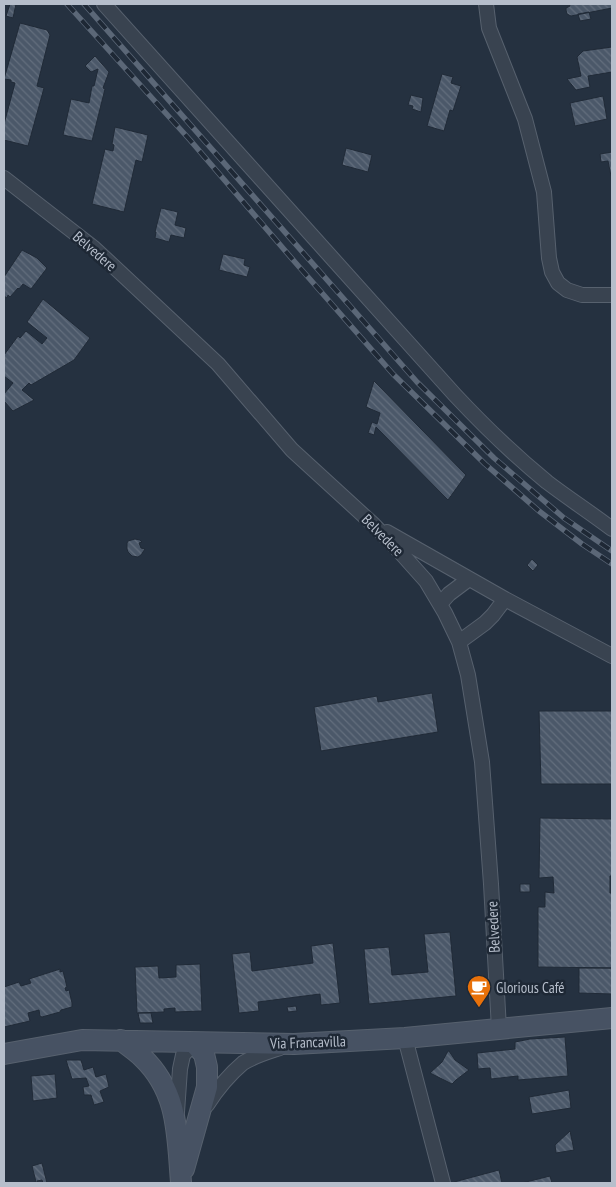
<svg xmlns="http://www.w3.org/2000/svg" width="616" height="1187" font-family="'PT Sans Narrow',sans-serif">
<defs>
<pattern id="building-back-hatch" width="6" height="6" patternUnits="userSpaceOnUse" patternTransform="scale(1.25)"><rect width="6" height="6" fill="#4b5869"/><path d="M-1 5l2 2M0 0l6 6M5-1l2 2" fill="none" stroke="#636e7d"/></pattern>
</defs>
<rect width="100%" height="100%" fill="#253140"/>
<path fill="url(#building-back-hatch)" stroke="#202a37" d="M 10,4 L 16,4 L 13,18 L 6,16 Z
M 569,4 L 612,4 L 612,8 L 571,16 L 567,14 L 566,10 L 566,8 L 570,6 Z
M 589,12 L 591,19 L 580,21 L 578,14 Z
M 20,23 L 47,30 L 50,35 L 37,86 L 44,88 L 28,146 L 4,140 L 4,124 L 15,83 L 11,82 L 11,80 L 4,79 Z
M 612,47 L 612,72 L 588,76 L 590,87 L 576,90 L 567,79 L 581,76 L 577,57 L 583,51 Z
M 95,56 L 109,72 L 103,88 L 105,89 L 92,141 L 63,135 L 71,99 L 89,103 L 92,86 L 94,86 L 98,69 L 91,72 L 85,66 Z
M 442,74 L 453,77 L 451,83 L 461,86 L 453,111 L 450,110 L 444,131 L 427,126 Z
M 411,95 L 423,98 L 421,112 L 412,109 L 413,106 L 408,105 Z
M 603,96 L 607,119 L 575,126 L 570,103 Z
M 115,127 L 148,135 L 142,162 L 136,160 L 124,212 L 92,204 L 105,149 L 113,151 L 114,145 L 112,144 Z
M 346,148 L 372,155 L 368,172 L 342,165 Z
M 612,152 L 612,176 L 611,176 L 608,161 L 601,162 L 600,154 Z
M 161,208 L 178,212 L 175,225 L 186,228 L 184,238 L 171,235 L 169,242 L 155,238 L 156,232 L 155,232 Z
M 22,250 L 37,258 L 47,268 L 31,289 L 23,284 L 19,289 L 18,288 L 10,297 L 8,295 L 7,298 L 4,296 L 4,277 Z
M 223,254 L 245,259 L 244,265 L 250,267 L 247,277 L 219,270 Z
M 43,299 L 90,338 L 74,360 L 31,385 L 29,383 L 22,390 L 34,400 L 13,411 L 4,401 L 4,394 L 13,383 L 4,376 L 4,355 L 18,336 L 20,338 L 26,331 L 42,344 L 47,338 L 27,322 Z
M 374,381 L 466,475 L 448,500 L 376,427 L 374,435 L 368,433 L 372,422 L 377,424 L 380,413 L 366,407 Z
M 135,539 L 140,540 L 142,542 L 139,543 L 141,548 L 145,549 L 141,555 L 138,557 L 132,556 L 128,552 L 127,549 L 127,543 L 128,541 Z
M 532,559 L 538,565 L 533,571 L 527,565 Z
M 432,693 L 438,732 L 321,751 L 314,707 L 377,696 L 378,702 Z
M 539,711 L 612,711 L 612,784 L 541,784 Z
M 540,818 L 612,819 L 612,876 L 610,876 L 610,893 L 612,893 L 612,968 L 538,967 L 538,907 L 545,907 L 545,892 L 554,893 L 553,877 L 539,878 Z
M 520,884 L 530,884 L 530,892 L 520,892 Z
M 450,932 L 456,996 L 369,1004 L 364,949 L 389,947 L 392,975 L 428,972 L 424,934 Z
M 333,943 L 340,1003 L 321,1005 L 320,994 L 258,1002 L 259,1011 L 239,1013 L 232,954 L 250,952 L 252,971 L 313,963 L 311,946 Z
M 200,964 L 202,1011 L 175,1012 L 175,1008 L 164,1009 L 164,1012 L 137,1013 L 135,967 L 158,966 L 159,978 L 176,977 L 176,965 Z
M 579,968 L 612,968 L 612,994 L 579,993 Z
M 60,969 L 60,972 L 63,971 L 67,987 L 65,988 L 66,991 L 69,990 L 72,1003 L 72,1007 L 61,1010 L 60,1012 L 42,1017 L 40,1016 L 39,1010 L 28,1013 L 30,1021 L 4,1027 L 4,987 L 19,982 L 21,986 L 31,983 L 29,979 Z
M 296,1006 L 297,1011 L 288,1012 L 287,1007 Z
M 138,1013 L 151,1013 L 153,1023 L 140,1023 Z
M 565,1037 L 568,1076 L 518,1080 L 518,1076 L 491,1079 L 490,1068 L 478,1069 L 477,1053 L 515,1049 L 515,1042 L 530,1039 Z
M 448,1051 L 449,1051 L 455,1060 L 469,1070 L 456,1080 L 452,1084 L 430,1073 L 442,1062 Z
M 66,1060 L 81,1060 L 84,1070 L 93,1067 L 96,1077 L 106,1074 L 109,1087 L 100,1091 L 104,1102 L 94,1105 L 91,1095 L 84,1095 L 83,1087 L 89,1086 L 86,1078 L 72,1079 Z
M 55,1074 L 57,1098 L 33,1101 L 31,1076 Z
M 569,1090 L 571,1108 L 532,1114 L 529,1097 Z
M 570,1131 L 574,1150 L 556,1153 L 555,1145 Z
M 42,1163 L 47,1183 L 43,1183 L 42,1180 L 37,1181 L 38,1183 L 30,1183 L 36,1182 L 32,1166 Z
M 499,1170 L 502,1183 L 455,1183 L 454,1182 Z
M 550,1176 L 552,1183 L 522,1183 Z"/>
<g fill="none" stroke-linecap="round" stroke-linejoin="round">
<g stroke="#57616e" stroke-width="16">
<path id="street" d="M 104,4 L 455,395 C 484,426 514,455 547,482 C 568,498 591,513 612,529
M 486,4 L 489,28 L 525,119 L 544,192 L 549,258 L 552,272 L 558,283 L 567,290 L 582,295 L 612,295
M 4,178 L 94,248 L 218,364 L 292,450 L 374,525 L 401,553 L 426,581 L 445,613 L 459,642 L 468,675 L 482,762 L 491,884 L 499,1029
M 387,532 L 505,599 L 612,656
M 440,604 L 449,594 L 469,579
M 459,642 L 485,623 L 493,615 L 505,599
M 405,1038 L 443,1183
M 207,1105 C 216,1091 230,1074 243,1063 C 254,1056 268,1052 280,1048
M 177,1112 L 180,1069 L 183,1055 L 194,1043"/>
</g>
<g stroke="#57616e" stroke-width="22">
<path id="secondary" d="M 121,1040 C 128,1046 136,1051 142,1057 C 179,1092 177,1135 181,1182
M 4,1054 L 82,1040 L 294,1044 L 405,1038 L 612,1018
M 184,1169 L 207,1087 L 207,1067 L 204,1054 L 194,1043"/>
</g>
<use href="#street" stroke="#394350" stroke-width="14"/>
<use href="#secondary" stroke="#475263" stroke-width="20"/>
<g stroke="#5b6777" stroke-width="5.5">
<path id="rail" d="M 67,4 L 190,140 L 294,261 L 393,374 L 485,464 L 539,511 L 582,544 L 612,564
M 84,4 L 417,382 L 494,458 L 564,518 L 612,551"/>
</g>
<use href="#rail" stroke="#1e2835" stroke-width="4" stroke-dasharray="11" stroke-linecap="butt"/>
</g>
<defs>
<g id="cafe-pin" transform="scale(1.25)"><path d="M0 17L-7.5 6A9.5 9.5 0 1 1 7.5 6Z" fill="#e8710a" stroke="#1e2835"/><path d="M-5.5-4.5H6V0H3Q3 3.5 0 3.5H-2.5Q-5.5 3.5-5.5 0ZM3-3.2v2h1.7v-2ZM-6 4.5H4V6H-6Z" fill="#fff"/></g>
</defs>
<g fill-rule="evenodd">
<use href="#cafe-pin" x="479" y="987"/>
</g>
<g text-anchor="middle" dominant-baseline="central" stroke-width="5" stroke-linejoin="round" paint-order="stroke">
<g font-size="15" fill="#b6becb" stroke="#1e2835">
<text transform="translate(95 251) rotate(41)">Belvedere</text>
<text transform="translate(383 535) rotate(45)">Belvedere</text>
<text transform="translate(493 927) rotate(-93)">Belvedere</text>
<text transform="translate(308 1042) rotate(-2)">Via Francavilla</text>
</g>
<g font-size="15" fill="#b6becb" stroke="#1e2835" text-anchor="start">
<text x="496" y="987">Glorious Café</text>
</g>
</g>
<rect width="616" height="1187" fill="none" stroke="#b6becb" stroke-width="10"/>
</svg>
